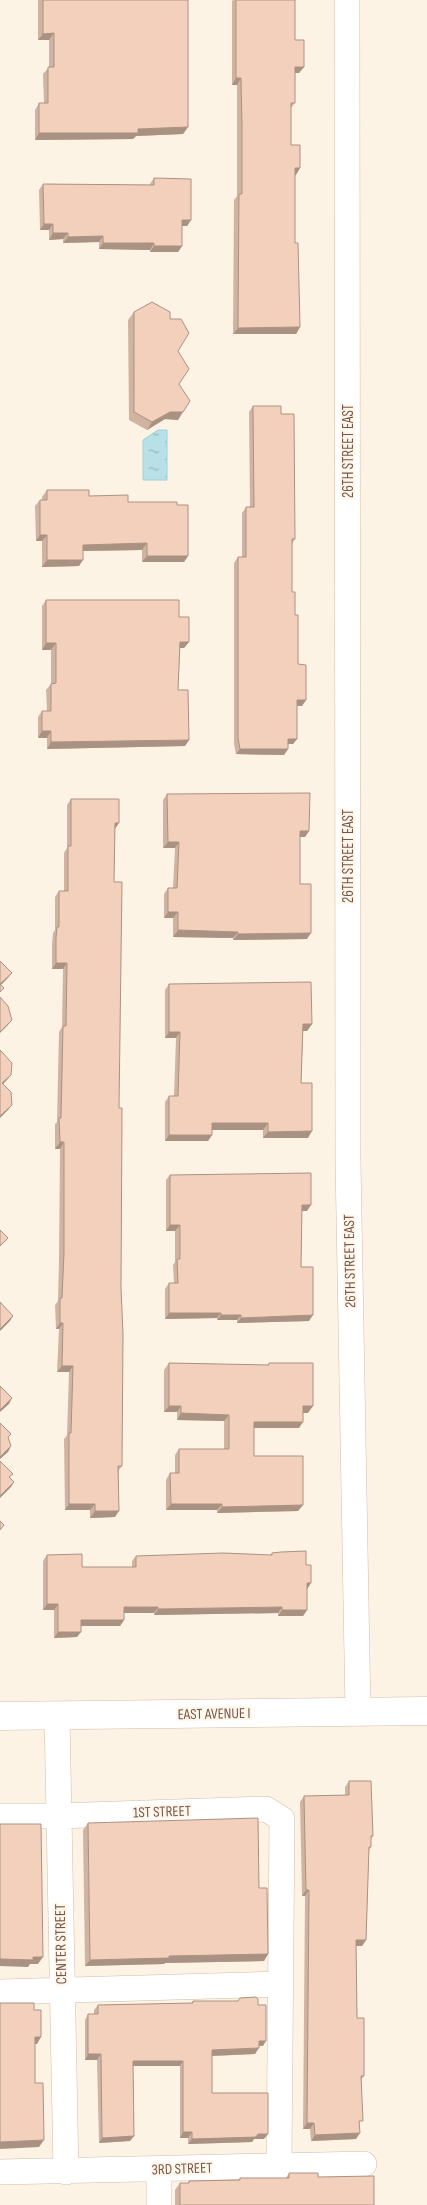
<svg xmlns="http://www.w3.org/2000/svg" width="427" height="2205" font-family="'Sofia Sans Condensed',sans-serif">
<defs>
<pattern id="water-ripples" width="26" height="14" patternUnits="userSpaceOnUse" patternTransform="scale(1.25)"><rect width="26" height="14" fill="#b8e1e7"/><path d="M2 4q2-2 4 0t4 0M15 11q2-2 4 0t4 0" fill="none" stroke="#9ab9bd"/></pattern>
</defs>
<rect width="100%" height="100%" fill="#fdf3e4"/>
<path fill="url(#water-ripples)" stroke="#9ed1d9" d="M 158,430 L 167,430 L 167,480 L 143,480 L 143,440 Z"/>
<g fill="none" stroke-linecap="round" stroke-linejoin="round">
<g stroke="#d1bcad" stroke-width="26">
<path id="minor" d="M 347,0 L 348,1161 L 358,1712
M 57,1716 L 66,2172
M 0,1816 L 58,1816 L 266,1809 L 282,1819 L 279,2166
M 0,1992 L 280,1984
M 159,2169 L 159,2205
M 0,2172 L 364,2164"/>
</g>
<g stroke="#d4bcaa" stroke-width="29">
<path id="secondary" d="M 0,1716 L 427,1711"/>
</g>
<use href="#minor" stroke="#fff" stroke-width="25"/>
<use href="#secondary" stroke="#fff" stroke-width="28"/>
</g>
<path fill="#d1b3a1" d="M 38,0 L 188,0 L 188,127 L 183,134 L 136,136 L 133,139 L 35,140 L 35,110 L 39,103 L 44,103 L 43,74 L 49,67 L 49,40 L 38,40 Z
M 233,0 L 295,0 L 295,40 L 304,67 L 299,73 L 295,73 L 295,103 L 291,108 L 291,145 L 300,168 L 295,175 L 295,243 L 300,327 L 296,334 L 233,334 L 234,200 L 237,196 L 237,85 L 232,85 L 232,1 Z
M 154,178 L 191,220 L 187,226 L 182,226 L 182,246 L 178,252 L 150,252 L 150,250 L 99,249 L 99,242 L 63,243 L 63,239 L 49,240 L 49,230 L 40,230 L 39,190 L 43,184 L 150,185 L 150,184 Z
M 134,312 L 170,319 L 178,351 L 179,384 L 178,420 L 165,419 L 147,430 L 129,420 L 128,320 Z
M 253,406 L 281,414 L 295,539 L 292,544 L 292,592 L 295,615 L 298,664 L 306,700 L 302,706 L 297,706 L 297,739 L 293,744 L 288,744 L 288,749 L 284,755 L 236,754 L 234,744 L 234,563 L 238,557 L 242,557 L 242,513 L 246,507 L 250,507 L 249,412 Z
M 47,490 L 89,496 L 128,502 L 188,556 L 184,562 L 142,562 L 142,550 L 83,551 L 79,566 L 42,567 L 42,541 L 36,541 L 35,506 L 40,500 L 42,500 L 42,497 Z
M 46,600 L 179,617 L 189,642 L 184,648 L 180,648 L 178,690 L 189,740 L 185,746 L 47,749 L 47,738 L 38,738 L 38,717 L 42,711 L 47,711 L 46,690 L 51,684 L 51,650 L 42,650 L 42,606 Z
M 167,794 L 309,831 L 305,837 L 300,837 L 300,884 L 307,939 L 233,940 L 233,938 L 173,937 L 173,918 L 164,918 L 164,894 L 168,888 L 173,888 L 175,848 L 163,848 L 163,800 Z
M 71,799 L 115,829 L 114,882 L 119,1108 L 122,1466 L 119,1470 L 115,1517 L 90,1518 L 90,1510 L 65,1510 L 64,1439 L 67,1435 L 69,1372 L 57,1372 L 59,1329 L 56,1329 L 55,1305 L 58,1301 L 59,1259 L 60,1149 L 55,1149 L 55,1124 L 57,1122 L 59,1032 L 62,1027 L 63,969 L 52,969 L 52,944 L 53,933 L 55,930 L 55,897 L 59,891 L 64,891 L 64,853 L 67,848 L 67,805 Z
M 169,984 L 312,1024 L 307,1031 L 303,1031 L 301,1083 L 308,1138 L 263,1138 L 263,1130 L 212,1130 L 212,1135 L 208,1141 L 165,1141 L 165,1102 L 169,1096 L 174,1096 L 176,1038 L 165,1038 L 165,990 Z
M 170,1175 L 307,1211 L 302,1211 L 301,1267 L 309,1321 L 237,1323 L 237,1320 L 217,1320 L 217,1318 L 165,1319 L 165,1289 L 169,1283 L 174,1283 L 173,1265 L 175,1262 L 175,1231 L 166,1231 L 166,1180 Z
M 169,1363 L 268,1365 L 269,1363 L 308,1413 L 303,1413 L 299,1428 L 254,1428 L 254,1456 L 303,1505 L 298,1511 L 217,1513 L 217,1510 L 166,1510 L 166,1480 L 170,1473 L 175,1473 L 175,1455 L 179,1449 L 224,1449 L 224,1421 L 177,1420 L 177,1412 L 164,1412 L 164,1370 Z
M 272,1553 L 306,1565 L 311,1583 L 307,1589 L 307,1610 L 303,1616 L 278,1616 L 278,1613 L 154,1615 L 154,1613 L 124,1613 L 124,1620 L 120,1626 L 81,1626 L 77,1637 L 54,1638 L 54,1610 L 43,1610 L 43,1561 L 47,1555 L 82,1567 L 132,1567 L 132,1561 L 136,1556 L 270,1555 Z
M 349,1781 L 373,1836 L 371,1839 L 371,1847 L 369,1850 L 366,1940 L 362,1946 L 356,1946 L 357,2018 L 364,2076 L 361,2080 L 359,2125 L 356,2139 L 311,2141 L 310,2129 L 303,2129 L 305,1896 L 302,1896 L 300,1802 L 304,1796 L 345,1795 L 345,1787 Z
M 88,1823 L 259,1888 L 268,1954 L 264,1961 L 165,1963 L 164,1964 L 85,1966 L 83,1830 Z
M 193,2001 L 258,2005 L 263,2046 L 259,2046 L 255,2054 L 212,2056 L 212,2093 L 264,2139 L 254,2139 L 252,2142 L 188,2144 L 188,2138 L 180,2138 L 180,2066 L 133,2066 L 134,2136 L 130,2141 L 99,2143 L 97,2060 L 85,2060 L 85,2020 L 88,2014 L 94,2014 L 94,2010 L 98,2005 L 191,2003 Z
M 289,2173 L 318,2177 L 374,2205 L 175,2205 L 175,2190 L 180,2183 L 188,2183 L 189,2181 L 238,2180 L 240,2178 L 286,2178 Z"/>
<path fill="#aa9283" d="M 54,33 L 49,40 L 38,40 L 43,34 Z
M 295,67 L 304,67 L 299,73 L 290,73 Z
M 236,78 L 241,78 L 237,85 L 232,85 Z
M 188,127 L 183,134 L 136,136 L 133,139 L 35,140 L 39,133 Z
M 295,168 L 300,168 L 296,175 L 291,175 Z
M 182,220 L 191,220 L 187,226 L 178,226 Z
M 44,224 L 53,224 L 49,230 L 40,230 Z
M 53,233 L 68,233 L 63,239 L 49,240 Z
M 103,236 L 99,242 L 63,243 L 68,237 Z
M 103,243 L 154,243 L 150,250 L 99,249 Z
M 154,246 L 182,246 L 178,252 L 150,252 Z
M 300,327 L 296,334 L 233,334 L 238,328 Z
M 170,412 L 183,412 L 178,420 L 165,419 L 147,430 L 152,422 Z
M 40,535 L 47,535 L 42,541 L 36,541 Z
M 147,543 L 142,550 L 79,551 L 83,545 Z
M 147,556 L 188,556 L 184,562 L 142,562 Z
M 47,560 L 83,560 L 79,566 L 42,567 Z
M 180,642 L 189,642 L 184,648 L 175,648 Z
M 46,643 L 56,643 L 51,650 L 42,650 Z
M 297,700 L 306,700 L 302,706 L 293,706 Z
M 42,731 L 51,731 L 47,738 L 38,738 Z
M 288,739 L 297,739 L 293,744 L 284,744 Z
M 189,740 L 185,746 L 47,749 L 51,742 Z
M 240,749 L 288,749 L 284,755 L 236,754 Z
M 115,823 L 119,823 L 115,829 L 110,829 Z
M 300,831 L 309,831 L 305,837 L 296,837 Z
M 168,842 L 179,842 L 175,848 L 163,848 Z
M 168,912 L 178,912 L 173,918 L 164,918 Z
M 178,930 L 238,932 L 233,938 L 173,937 Z
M 311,933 L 307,939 L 233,940 L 238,934 Z
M 56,963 L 67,963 L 63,969 L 52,969 Z
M 12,973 L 8,978 L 0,986 L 0,984 Z
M 12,1020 L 8,1025 L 0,1033 L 0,1032 Z
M 303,1024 L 312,1024 L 307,1031 L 298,1031 Z
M 169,1032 L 180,1032 L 176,1038 L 165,1038 Z
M 11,1075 L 7,1080 L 0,1087 L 2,1083 Z
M 12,1105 L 8,1110 L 0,1118 L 0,1116 Z
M 212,1123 L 268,1123 L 263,1130 L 208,1130 Z
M 312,1131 L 308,1138 L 263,1138 L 268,1132 Z
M 169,1135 L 212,1135 L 208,1141 L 165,1141 Z
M 60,1142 L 64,1142 L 60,1149 L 55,1149 Z
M 302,1205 L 311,1205 L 307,1211 L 298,1211 Z
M 170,1225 L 180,1225 L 175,1231 L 166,1231 Z
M 169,1313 L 221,1313 L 217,1318 L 165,1319 Z
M 221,1315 L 241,1315 L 237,1320 L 217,1320 Z
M 313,1315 L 309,1321 L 237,1323 L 241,1318 Z
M 13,1316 L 10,1321 L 0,1331 L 0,1329 Z
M 60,1323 L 63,1323 L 59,1329 L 56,1329 Z
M 62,1366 L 73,1366 L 69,1372 L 57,1372 Z
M 12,1398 L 9,1404 L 0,1412 L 0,1410 Z
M 169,1406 L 181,1406 L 177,1412 L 164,1412 Z
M 303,1406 L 313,1406 L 308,1413 L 299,1413 Z
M 181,1413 L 229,1415 L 224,1421 L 177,1420 Z
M 254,1422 L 303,1422 L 299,1428 L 250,1428 Z
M 11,1446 L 8,1452 L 0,1459 L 0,1457 Z
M 14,1482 L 11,1487 L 0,1498 L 0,1496 Z
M 69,1504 L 95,1504 L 90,1510 L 65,1510 Z
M 171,1504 L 222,1504 L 217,1510 L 166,1510 Z
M 303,1505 L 298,1511 L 217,1513 L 222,1507 Z
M 95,1511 L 119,1511 L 115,1517 L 90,1518 Z
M 307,1583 L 311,1583 L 307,1589 L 302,1589 Z
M 47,1604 L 58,1604 L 54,1610 L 43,1610 Z
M 124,1607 L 158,1607 L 154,1613 L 120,1613 Z
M 282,1607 L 278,1613 L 154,1615 L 158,1609 Z
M 282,1610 L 307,1610 L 303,1616 L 278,1616 Z
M 81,1620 L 124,1620 L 120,1626 L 77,1626 Z
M 58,1632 L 81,1632 L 77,1637 L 54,1638 Z
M 306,1890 L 309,1890 L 305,1896 L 302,1896 Z
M 356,1940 L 366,1940 L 362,1946 L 352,1946 Z
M 268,1954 L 264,1961 L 165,1963 L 164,1964 L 85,1966 L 90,1960 L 169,1956 Z
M 33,1957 L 43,1957 L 38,1964 L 30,1964 L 28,1967 L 0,1966 L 0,1959 Z
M 35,2037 L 41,2037 L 37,2044 L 30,2044 Z
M 259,2041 L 266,2041 L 263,2046 L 255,2046 Z
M 259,2048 L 255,2054 L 208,2056 L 212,2050 Z
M 88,2054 L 101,2054 L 97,2060 L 85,2060 Z
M 133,2061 L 183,2061 L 180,2066 L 129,2066 Z
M 307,2123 L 314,2123 L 310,2129 L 303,2129 Z
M 183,2132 L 192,2132 L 188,2138 L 180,2138 Z
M 360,2133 L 356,2139 L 311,2141 L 315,2135 Z
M 258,2134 L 268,2134 L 264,2139 L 254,2139 L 252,2142 L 188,2144 L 192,2139 Z
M 134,2136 L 130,2141 L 99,2143 L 102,2138 Z
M 44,2140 L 39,2147 L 0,2149 L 0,2142 Z"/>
<path fill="#f3d0bb" stroke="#aa9283" d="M 43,0 L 188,0 L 188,127 L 138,129 L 138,133 L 39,133 L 39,103 L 48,103 L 48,67 L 54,67 L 54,33 L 43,34 Z
M 236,0 L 295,0 L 295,40 L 304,40 L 304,67 L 295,67 L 295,103 L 291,103 L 291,145 L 300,145 L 300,168 L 295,168 L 295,243 L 298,243 L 300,327 L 238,328 L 239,194 L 242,194 L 242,127 L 241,78 L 236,78 Z
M 154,178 L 191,179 L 191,220 L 182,220 L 182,246 L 154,246 L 154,243 L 103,243 L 103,236 L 68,237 L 68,233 L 53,233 L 53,224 L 44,224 L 43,184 L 154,185 Z
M 152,302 L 170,312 L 170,319 L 181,319 L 189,333 L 178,351 L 189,369 L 179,384 L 190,401 L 183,412 L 170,412 L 152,422 L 134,412 L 134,312 Z
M 253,406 L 281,406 L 281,414 L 294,414 L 295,539 L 292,539 L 292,592 L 295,592 L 295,615 L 298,615 L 298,664 L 306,665 L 306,700 L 297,700 L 297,739 L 288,739 L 288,749 L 240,749 L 238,738 L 238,557 L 246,557 L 246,507 L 254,507 Z
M 47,490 L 89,490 L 89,496 L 128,495 L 128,502 L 177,502 L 177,505 L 188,505 L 188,556 L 147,556 L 147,543 L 83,545 L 83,560 L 47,560 L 47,535 L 40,535 L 40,500 L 47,500 Z
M 46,600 L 179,600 L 179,617 L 189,617 L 189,642 L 180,642 L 178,690 L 188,690 L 189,740 L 51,742 L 51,731 L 42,731 L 42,711 L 51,711 L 51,684 L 56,683 L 56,643 L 46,643 Z
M 310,793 L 309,831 L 300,831 L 300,884 L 311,884 L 311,933 L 238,934 L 238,932 L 178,930 L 178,912 L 168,912 L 168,888 L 177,888 L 179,842 L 168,842 L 167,794 Z
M 71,799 L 119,799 L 119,823 L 115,823 L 114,882 L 122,882 L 119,1108 L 122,1108 L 121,1288 L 123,1334 L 122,1466 L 118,1466 L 119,1511 L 95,1511 L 95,1504 L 69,1504 L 69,1433 L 71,1433 L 73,1366 L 62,1366 L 63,1323 L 60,1323 L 60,1298 L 62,1298 L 64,1253 L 64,1142 L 60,1142 L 59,1118 L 61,1118 L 63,1026 L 66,1026 L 67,963 L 56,963 L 56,938 L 57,927 L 59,927 L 59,891 L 68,891 L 68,846 L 71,846 Z
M 0,961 L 12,973 L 0,984 L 4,988 L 0,992 Z
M 311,982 L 312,1024 L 303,1024 L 301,1083 L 312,1083 L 312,1131 L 268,1132 L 268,1123 L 212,1123 L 212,1135 L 169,1135 L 169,1096 L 178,1096 L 180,1032 L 169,1032 L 169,984 Z
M 0,997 L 8,1006 L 12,1020 L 0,1032 Z
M 0,1050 L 12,1063 L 11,1075 L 2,1083 L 11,1092 L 12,1105 L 0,1116 Z
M 311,1173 L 311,1205 L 302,1205 L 301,1267 L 313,1267 L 313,1315 L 241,1318 L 241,1315 L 221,1315 L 221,1313 L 169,1313 L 169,1283 L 178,1283 L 177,1259 L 180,1259 L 180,1225 L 170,1225 L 170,1175 Z
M 0,1230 L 8,1238 L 0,1246 Z
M 0,1302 L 13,1316 L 0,1329 Z
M 169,1363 L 269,1365 L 269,1363 L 313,1363 L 313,1406 L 303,1406 L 303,1422 L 254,1422 L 254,1456 L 303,1456 L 303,1505 L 222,1507 L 222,1504 L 171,1504 L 170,1473 L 179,1473 L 179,1449 L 229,1449 L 229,1415 L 181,1413 L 181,1406 L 169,1406 Z
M 0,1386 L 12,1398 L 0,1410 Z
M 0,1423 L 11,1434 L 8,1437 L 11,1446 L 0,1457 Z
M 0,1461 L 13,1474 L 9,1477 L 14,1482 L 0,1496 Z
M 0,1521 L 4,1525 L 0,1530 Z
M 306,1551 L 306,1565 L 311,1565 L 311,1583 L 307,1583 L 307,1610 L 282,1610 L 282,1607 L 158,1609 L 158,1607 L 124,1607 L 124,1620 L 81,1620 L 81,1632 L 58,1632 L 58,1604 L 47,1604 L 47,1555 L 82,1554 L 82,1567 L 136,1567 L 136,1556 L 223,1553 L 272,1555 L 272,1553 L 281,1552 Z
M 349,1781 L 371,1781 L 373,1836 L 371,1836 L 371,1847 L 369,1847 L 366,1940 L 356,1940 L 357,2018 L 364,2018 L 364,2076 L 361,2076 L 363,2121 L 359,2121 L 360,2133 L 315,2135 L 314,2123 L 307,2123 L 309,1890 L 306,1890 L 304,1796 L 349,1795 Z
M 258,1818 L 259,1888 L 267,1888 L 268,1954 L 169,1956 L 169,1958 L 90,1960 L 88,1823 Z
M 0,1824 L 41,1824 L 43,1957 L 33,1957 L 33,1960 L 0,1959 Z
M 256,1997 L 258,1999 L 258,2005 L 266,2005 L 266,2041 L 259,2041 L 259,2048 L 212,2050 L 212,2093 L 268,2093 L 268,2134 L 258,2134 L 256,2137 L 192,2139 L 192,2132 L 183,2132 L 183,2061 L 133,2061 L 134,2136 L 102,2138 L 101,2054 L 88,2054 L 88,2014 L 98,2014 L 98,2005 L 193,2003 L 193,2001 L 238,2001 L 240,1998 Z
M 0,2003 L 34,2003 L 34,2010 L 41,2010 L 41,2037 L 35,2037 L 35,2083 L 43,2083 L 44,2140 L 0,2142 Z
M 289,2173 L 318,2173 L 318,2177 L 374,2176 L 374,2205 L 180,2205 L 180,2183 L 189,2183 L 189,2181 L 240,2180 L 240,2178 L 289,2178 Z"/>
<g text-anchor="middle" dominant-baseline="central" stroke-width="4.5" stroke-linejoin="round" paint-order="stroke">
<g font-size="15" fill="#765849" stroke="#fff7eb">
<text transform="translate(348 451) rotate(-90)">26TH STREET EAST</text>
<text transform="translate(348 856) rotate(-90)">26TH STREET EAST</text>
<text transform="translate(350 1261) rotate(-91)">26TH STREET EAST</text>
<text transform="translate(214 1714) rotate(-1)">EAST AVENUE I</text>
<text transform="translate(162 1812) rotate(-2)">1ST STREET</text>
<text transform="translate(61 1944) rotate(-91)">CENTER STREET</text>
<text transform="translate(182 2169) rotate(-2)">3RD STREET</text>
</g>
</g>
</svg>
